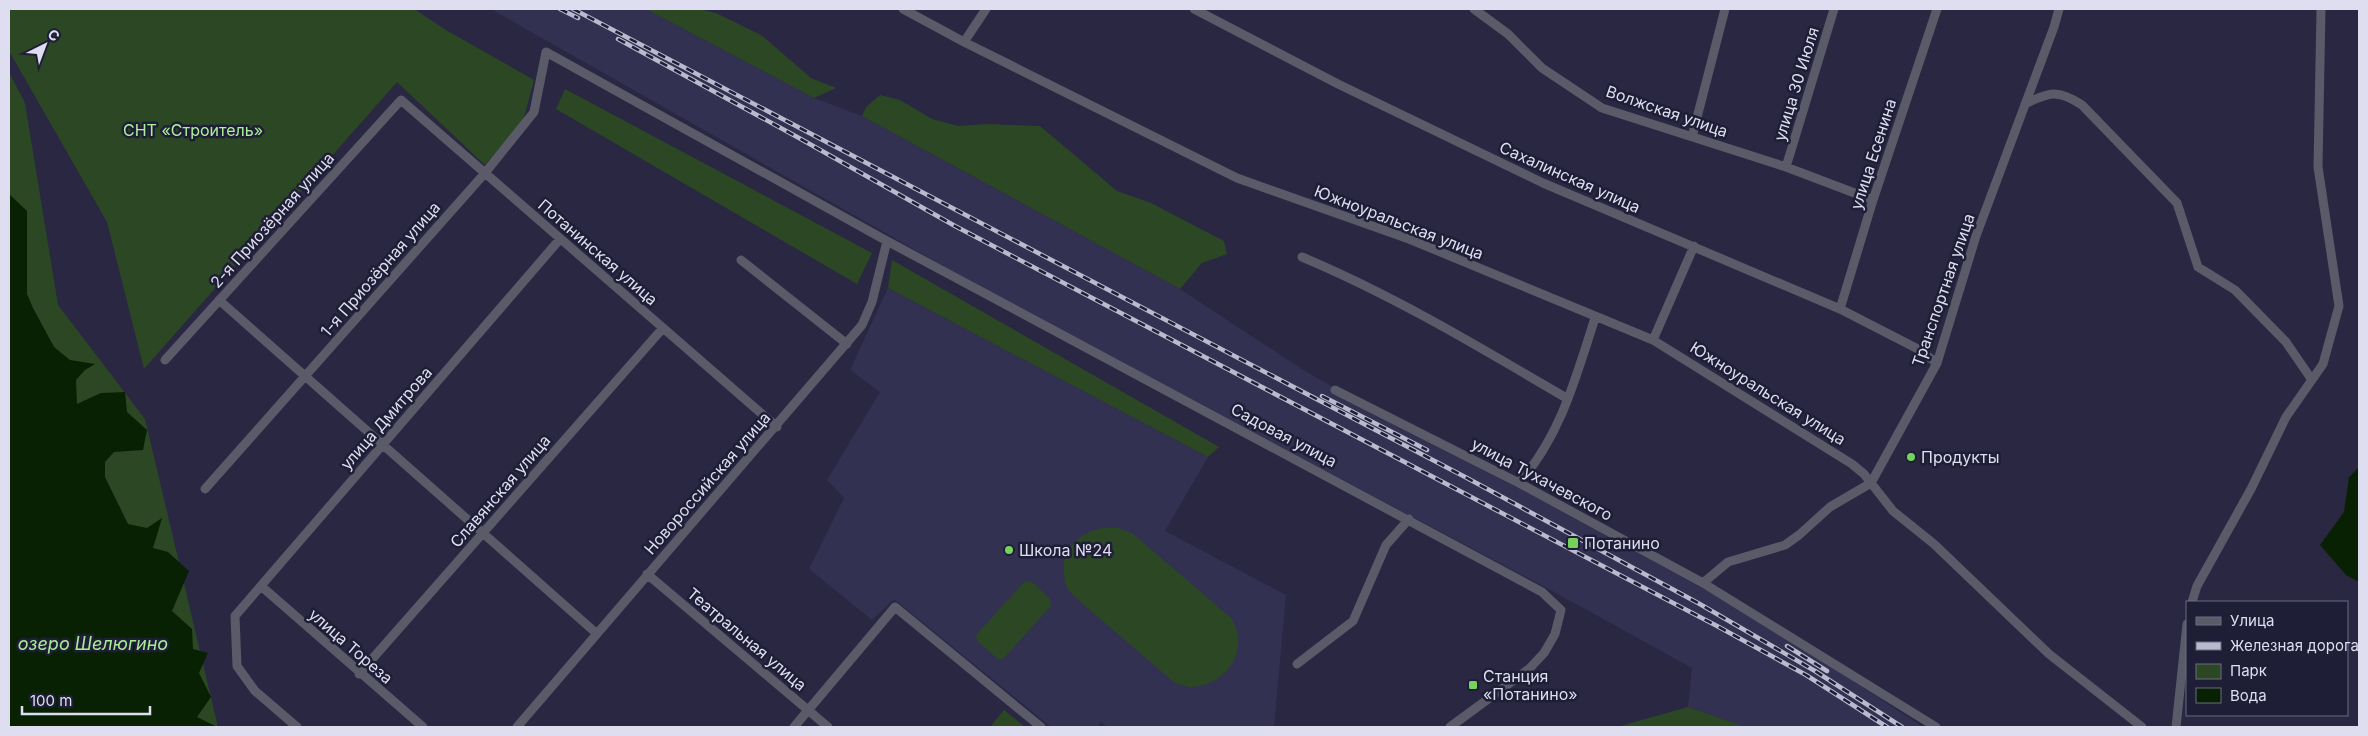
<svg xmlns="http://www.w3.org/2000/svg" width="2368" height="736" font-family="Inter,sans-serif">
<rect width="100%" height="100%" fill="#292742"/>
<path fill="#323151" d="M 491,9 L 646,9 L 814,98 L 862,116 L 1180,289 L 1308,373 L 1735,606 L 1772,628 L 1923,727 L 1746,727 L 1688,707 L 1692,668 L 1545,587 L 1021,310 Z
M 888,288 L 1208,457 L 1165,531 L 1286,595 L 1274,727 L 1107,727 L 1101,722 L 1097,727 L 1051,727 L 894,599 L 872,620 L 809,569 L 844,498 L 827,480 L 880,392 L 850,370 Z"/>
<path fill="#2c4724" d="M 9,9 L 414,9 L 446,30 L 534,80 L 523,121 L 485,165 L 397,82 L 144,369 L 107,222 L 9,51 Z
M 646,9 L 699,9 L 716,13 L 761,35 L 811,78 L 836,88 L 814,98 Z
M 9,72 L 25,103 L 58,305 L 145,419 L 218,727 L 9,727 Z
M 565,89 L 872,253 L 857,284 L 556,109 Z
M 880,95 L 900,100 L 932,119 L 958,126 L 987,124 L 1040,126 L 1117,191 L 1151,203 L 1224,241 L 1227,254 L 1202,263 L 1180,289 L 862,116 L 866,107 Z
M 892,260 L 1219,447 L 1208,457 L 888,288 Z
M 1102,528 L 1118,528 L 1132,533 L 1231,618 C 1251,649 1227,686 1190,687 C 1186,687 1180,684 1175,683 L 1076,598 C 1073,595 1068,590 1066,586 C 1065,583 1065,578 1064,574 C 1061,549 1079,533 1102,528 Z
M 1031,581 L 1050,599 L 1051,606 L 1003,659 L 998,659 L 977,641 L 976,635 L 1024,582 Z
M 1688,707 L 1746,727 L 1617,727 Z
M 1004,710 L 1025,727 L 990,727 Z"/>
<path fill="#092103" d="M 9,194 L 27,211 L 27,294 L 33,308 L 54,347 L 70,360 L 95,364 L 85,370 L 76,380 L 77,404 L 101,393 L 125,392 L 127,412 L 147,430 L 143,450 L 114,452 L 105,462 L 105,477 L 128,524 L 147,528 L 162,518 L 153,548 L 168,552 L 189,571 L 172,611 L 192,629 L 193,649 L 208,653 L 199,673 L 211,697 L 197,717 L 217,727 L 9,727 Z
M 2359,467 L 2359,582 L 2346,575 L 2320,545 L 2344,512 L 2349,477 Z"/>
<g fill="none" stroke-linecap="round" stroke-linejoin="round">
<path stroke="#5a5a68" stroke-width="9" d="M 903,9 L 964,42 L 1237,178 L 1409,239 L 1653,340 L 1852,464 L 1864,474 L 1893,511 L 1934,544 L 2049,654 L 2142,727
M 1194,9 L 1338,84 L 1543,183 L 1840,309 L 1916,348 L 1937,363
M 1474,9 L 1508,34 L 1542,68 L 1602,108 L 1786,167 L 1873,200
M 964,42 L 986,9
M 2025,104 C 2049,92 2058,89 2082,105 L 2177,203 L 2198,267 L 2235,290 L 2286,342 L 2312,380
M 1692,137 L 1725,9
M 1786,167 L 1834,9
M 1302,257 C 1395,296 1481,348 1568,399
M 741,260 L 847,344
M 219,300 L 596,633
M 1840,309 L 1873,200 L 1937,9
M 1653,340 L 1694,246
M 165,360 L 401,100 L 777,427
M 1335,390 L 1519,483 L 1703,583 L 1936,727
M 1519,483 C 1561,435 1576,377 1595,318
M 1871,483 L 1937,363 L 1976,236 L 2054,27 L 2059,9
M 205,489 L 485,173 L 534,112 L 546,52 L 887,241 L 1542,592 L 1561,610 L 1555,634 L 1544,653 L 1529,669 L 1450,727
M 647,574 L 828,727
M 1703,583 L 1728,562 L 1785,545 L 1799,535 L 1830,507 L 1871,483
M 261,586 L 423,727
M 2192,602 L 2197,586 L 2251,489 L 2286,417 L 2323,364 L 2339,306 L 2318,167 L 2321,9
M 1297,664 L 1353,621 L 1386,545 L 1409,519
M 359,674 L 663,328
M 297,727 L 255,691 L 237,666 L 235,616 L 560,239
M 517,727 L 862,325 L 872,302 L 887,241
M 794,727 L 895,607 L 1041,727
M 2176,727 L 2187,624"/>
<g stroke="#babace" stroke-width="4.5">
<path id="rail" d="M 560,9 L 578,18
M 573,9 L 1467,478 L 1698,603 L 1815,671 L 1902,727
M 618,39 L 799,138 L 955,226 L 1717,626 L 1806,675 L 1887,727
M 1322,396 L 1427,450
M 1787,646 L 1827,671"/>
</g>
<use href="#rail" stroke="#1f1e37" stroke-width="2.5" stroke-dasharray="8" stroke-linecap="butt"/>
</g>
<g fill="#76d25a" stroke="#1f1e37" stroke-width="2">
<circle cx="1911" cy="457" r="5"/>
<rect x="1567" y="537" width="12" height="12" rx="2.5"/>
<circle cx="1009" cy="550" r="5"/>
<rect x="1468" y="680" width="10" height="10" rx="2.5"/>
</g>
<g text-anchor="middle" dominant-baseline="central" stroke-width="5" stroke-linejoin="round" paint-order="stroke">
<g font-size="16" fill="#dedef0" stroke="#1f1e37">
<text transform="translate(1796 84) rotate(-73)">улица 30 Июля</text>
<text transform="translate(1667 111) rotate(19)">Волжская улица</text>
<text transform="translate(1873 154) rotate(-72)">улица Есенина</text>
<text transform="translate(1570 177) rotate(24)">Сахалинская улица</text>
<text transform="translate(272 220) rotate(-48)">2-я Приозёрная улица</text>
<text transform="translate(1399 222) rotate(21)">Южноуральская улица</text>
<text transform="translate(598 252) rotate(41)">Потанинская улица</text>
<text transform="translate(380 269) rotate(-49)">1-я Приозёрная улица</text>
<text transform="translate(1943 290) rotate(-71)">Транспортная улица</text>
<text transform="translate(1768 393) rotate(32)">Южноуральская улица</text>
<text transform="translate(386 418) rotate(-49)">улица Дмитрова</text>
<text transform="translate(1284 435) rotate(28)">Садовая улица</text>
<text transform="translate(1542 479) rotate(28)">улица Тухачевского</text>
<text transform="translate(707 483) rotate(-49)">Новороссийская улица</text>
<text transform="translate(500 491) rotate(-49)">Славянская улица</text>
<text transform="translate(747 639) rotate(40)">Театральная улица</text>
<text transform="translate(351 646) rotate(41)">улица Тореза</text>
</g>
<g font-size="16" fill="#adf09b" stroke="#1f1e37">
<text x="193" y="130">СНТ «Строитель»</text>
</g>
<g font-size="16" fill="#dedef0" stroke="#1f1e37" text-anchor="start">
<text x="1921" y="457">Продукты</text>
<text x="1584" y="543">Потанино</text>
<text x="1019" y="550">Школа №24</text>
<text x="1483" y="676">Станция<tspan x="1483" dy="18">«Потанино»</tspan></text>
</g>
<g font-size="18" font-style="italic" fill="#a8ea96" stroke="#1f1e37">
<text x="93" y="643">озеро Шелюгино</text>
</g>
</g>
<rect width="2368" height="736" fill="none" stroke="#dedef0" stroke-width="20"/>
<rect x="2186" y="601" width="162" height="115" fill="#1f1e37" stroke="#6b6b81"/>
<rect x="2196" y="617" width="25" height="8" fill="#5a5a68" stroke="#6b6b81"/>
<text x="2230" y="626" font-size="15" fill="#dedef0">Улица</text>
<rect x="2196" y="642" width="25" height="8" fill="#babace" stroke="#6b6b81"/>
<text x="2230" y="651" font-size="15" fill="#dedef0">Железная дорога</text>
<rect x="2196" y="664" width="25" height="15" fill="#2c4724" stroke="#6b6b81"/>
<text x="2230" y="676" font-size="15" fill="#dedef0">Парк</text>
<rect x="2196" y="688" width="25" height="15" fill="#092103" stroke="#6b6b81"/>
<text x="2230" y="701" font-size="15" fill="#dedef0">Вода</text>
<g transform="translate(45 45) rotate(42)" stroke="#1f1e37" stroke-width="4" paint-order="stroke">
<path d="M0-4L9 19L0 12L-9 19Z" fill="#dedef0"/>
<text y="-8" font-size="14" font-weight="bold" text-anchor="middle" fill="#dedef0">С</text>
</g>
<path d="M22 706v8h128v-8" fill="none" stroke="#dedef0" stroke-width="2.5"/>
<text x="30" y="706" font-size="15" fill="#dedef0" stroke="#1f1e37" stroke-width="4" paint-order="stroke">100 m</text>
</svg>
